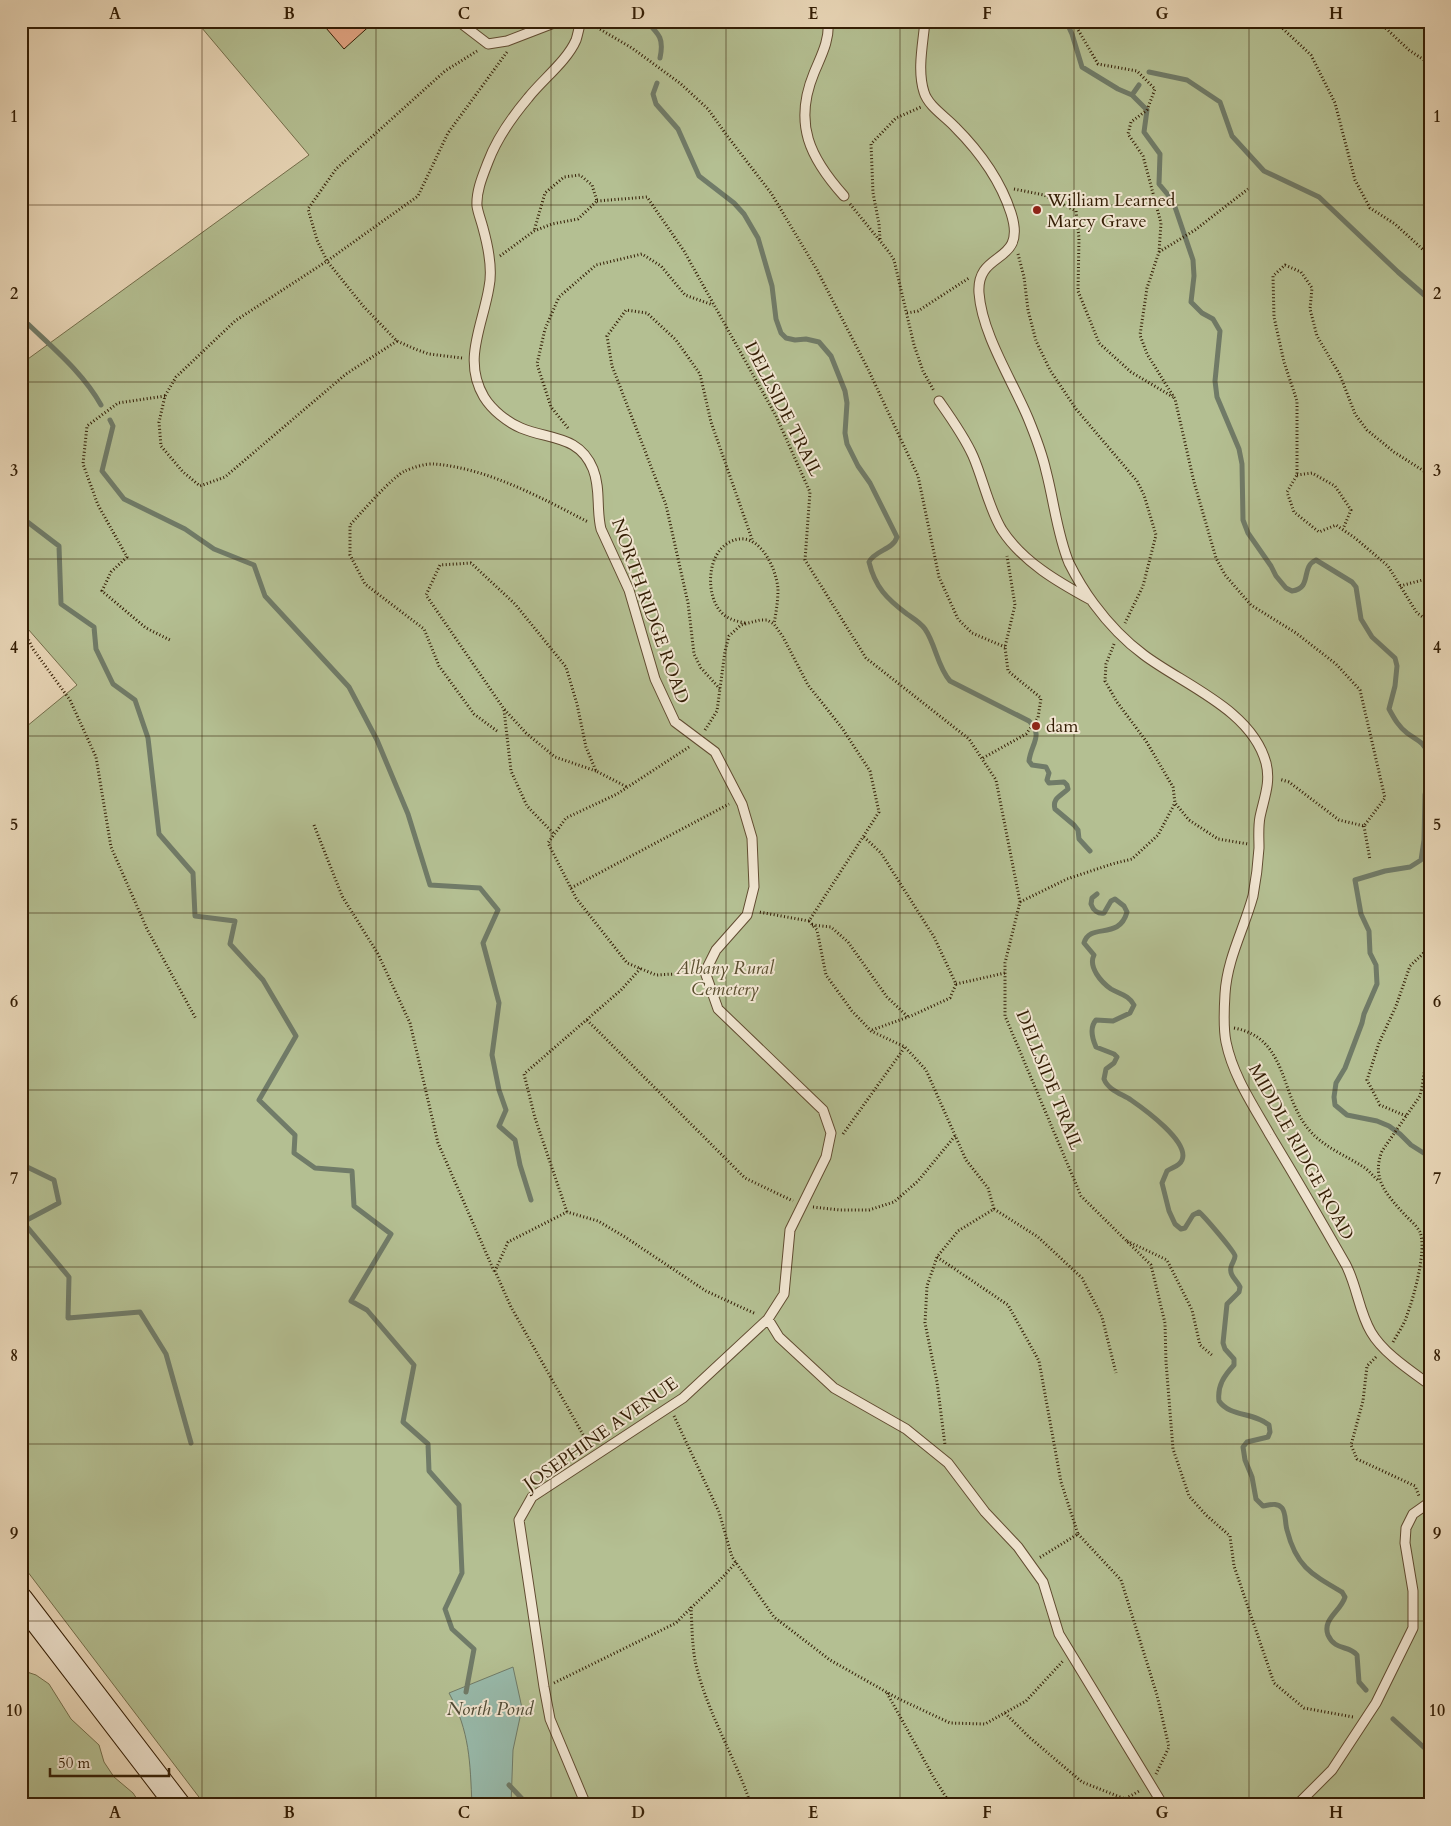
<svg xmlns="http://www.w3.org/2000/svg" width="1451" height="1826" font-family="Cardo,serif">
<rect width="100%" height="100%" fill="#ead8b9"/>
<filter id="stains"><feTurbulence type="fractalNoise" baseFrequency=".004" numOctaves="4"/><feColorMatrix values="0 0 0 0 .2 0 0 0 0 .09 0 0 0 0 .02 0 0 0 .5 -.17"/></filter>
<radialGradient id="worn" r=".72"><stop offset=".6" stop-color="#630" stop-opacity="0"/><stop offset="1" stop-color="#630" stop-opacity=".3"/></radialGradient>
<path fill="#b4bf92" stroke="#746e4b" d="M 196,21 L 605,21 L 613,26 L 617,21 L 1430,21 L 1430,1805 L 205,1805 L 21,1563 L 21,731 L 77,685 L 21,621 L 21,364 L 309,155 Z
M 21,1670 L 36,1675 L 49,1684 L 71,1719 L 99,1745 L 104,1762 L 114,1777 L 133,1793 L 141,1805 L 21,1805 Z"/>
<path fill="#98baab" stroke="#707b68" d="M 513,1667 L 522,1708 L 513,1750 L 511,1805 L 472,1805 C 470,1762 470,1732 449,1693 Z"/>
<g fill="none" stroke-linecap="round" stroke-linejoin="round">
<path stroke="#707b68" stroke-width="5" d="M 646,21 C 660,35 664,39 660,58
M 1066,21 L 1072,34 L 1082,67 L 1118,89 L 1132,95 L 1147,110 L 1144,132 L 1160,154 L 1159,184 L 1169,196 L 1175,207 L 1193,260 L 1194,276 L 1191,302 L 1202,313 L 1213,319 L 1220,331 L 1215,381 L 1217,397 L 1239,449 L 1242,464 L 1243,520 L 1248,533 L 1271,566 L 1276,576 L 1286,588 L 1292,591 C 1313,588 1300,567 1316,560 L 1352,582 L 1356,587 L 1361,619 L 1372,637 L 1395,658 L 1397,666 L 1395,686 L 1389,709 C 1394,718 1398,726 1407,733 C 1418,741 1423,741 1430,756
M 1149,72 L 1187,80 L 1220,102 L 1232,136 L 1264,171 L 1319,197 L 1398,272 L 1430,300
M 657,83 L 653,94 L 656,104 L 678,129 L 699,176 L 734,203 L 744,214 L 758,238 L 772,286 L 776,319 L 781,333 L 786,338 L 795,340 L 806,339 L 819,342 L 831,356 L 845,391 L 847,403 L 845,433 L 847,444 L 858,466 L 870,483 L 897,537 C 893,550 875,550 869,562 C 875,587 887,599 907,614 C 914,619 920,622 925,629 C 936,645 937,666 950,681 L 1029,721 C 1044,735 1031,744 1029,761 L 1032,765 L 1046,767 L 1049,773 L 1047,780 L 1049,783 L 1064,782 L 1067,785 L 1068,789 C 1061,796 1052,798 1055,809 L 1074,825 L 1078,830 L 1079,839 L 1090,851
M 1132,95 L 1139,85
M 21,324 L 28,324 C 54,349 83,373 101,405
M 110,420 L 113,426 L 102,471 L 124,499 L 185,529 L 214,549 L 254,565 L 265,596 L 349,687 L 377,740 L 408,814 L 430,885 L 480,888 L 498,910 L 483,943 L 499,1003 L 492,1055 L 499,1090 L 506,1110 L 499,1126 L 515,1140 L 520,1165 L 531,1200
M 21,517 L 59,546 L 61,604 L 94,627 L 96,649 L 113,684 L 135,700 L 148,738 L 159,834 L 193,873 L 195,916 L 235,921 L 230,944 L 263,980 L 296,1036 L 259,1100 L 295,1135 L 294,1153 L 315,1168 L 352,1171 L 354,1206 L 391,1234 L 351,1301 L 367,1310 L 414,1365 L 403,1422 L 428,1444 L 429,1471 L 459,1505 L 462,1573 L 445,1609 L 452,1629 L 474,1649 L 466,1692
M 1430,769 L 1425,795 L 1424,840 L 1421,860 L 1410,867 L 1385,871 L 1355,880 L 1361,914 L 1369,931 L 1370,953 L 1376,965 L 1377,984 L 1364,1014 L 1362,1023 L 1345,1068 L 1336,1083 L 1334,1097 L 1335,1105 L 1347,1115 L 1377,1121 L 1389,1126 L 1400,1134 L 1411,1145 L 1430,1157
M 1097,894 L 1092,898 L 1091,904 C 1093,910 1098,914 1104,913 L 1111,901 L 1115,899 L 1124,906 L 1127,912 C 1119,941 1090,922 1084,943 L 1094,955 C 1088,967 1101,982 1111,989 C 1119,994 1129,995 1134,1005 L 1130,1013 L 1113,1021 L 1096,1020 C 1089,1028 1092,1038 1096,1047 L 1114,1054 L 1117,1057 L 1114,1063 L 1106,1069 L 1104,1079 C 1108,1090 1122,1094 1131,1100 C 1144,1109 1190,1142 1182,1160 C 1179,1167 1172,1167 1167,1171 L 1162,1183 L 1169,1211 L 1175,1224 L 1181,1229 L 1185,1228 L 1193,1215 L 1199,1212 C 1203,1215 1235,1252 1235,1256 C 1235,1260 1232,1263 1231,1267 C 1229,1276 1237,1280 1240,1287 L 1239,1292 L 1227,1304 L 1223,1343 L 1225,1349 L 1234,1359 L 1234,1365 C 1224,1376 1217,1386 1219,1401 C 1230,1417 1254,1412 1269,1425 L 1270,1432 L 1268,1437 L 1247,1442 L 1243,1447 L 1245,1460 L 1252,1477 L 1256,1499 L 1263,1506 C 1270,1505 1277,1502 1282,1508 C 1286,1512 1285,1524 1287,1530 C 1296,1566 1311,1574 1342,1592 L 1345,1597 C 1341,1611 1322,1619 1328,1635 C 1335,1651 1349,1645 1357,1655 L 1359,1682 L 1366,1690
M 21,1164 L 54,1180 L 59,1203 L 23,1222 L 69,1277 L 68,1318 L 140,1312 L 166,1354 L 191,1443
M 1393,1719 L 1430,1753
M 509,1785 L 528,1805"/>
</g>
<path fill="#e2a482" stroke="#331d04" d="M 320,21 L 375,21 L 344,49 Z"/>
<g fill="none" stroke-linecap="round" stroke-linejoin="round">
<g stroke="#614c31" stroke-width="11">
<path id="lane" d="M 458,21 L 488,44 L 507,41 L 559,21
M 581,21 C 579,27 578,34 576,40 C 567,61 542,80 528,98 C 512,117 497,138 488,162 C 483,175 476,191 477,206 C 478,213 481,220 483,228 C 488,246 493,268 489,287 C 483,325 462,360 484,397 C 492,410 507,422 521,428 C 550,440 579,435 593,469 C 601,489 596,509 601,529 L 629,590 L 655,679 L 675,722 L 715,752 L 742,804 L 752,838 L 754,887 L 747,915 L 716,950 L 705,972 L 718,1009 L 823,1110 L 831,1133 L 826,1157 L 790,1230 L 784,1294 L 768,1319 L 683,1398 L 532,1497 L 519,1520 L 544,1687 L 550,1719 L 586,1805
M 828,21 C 830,40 821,56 814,73 C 793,124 810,158 844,196
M 925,21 C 923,44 917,70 924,92 C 928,106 946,117 955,127 C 980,152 1000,179 1011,213 C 1028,266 976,249 979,293 C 982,334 1012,380 1028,418 C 1035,435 1042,453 1046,471 C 1054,501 1057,534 1069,563 C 1076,577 1085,592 1094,604 C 1108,623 1125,641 1144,655 C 1184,685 1252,710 1266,763 C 1271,782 1264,798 1260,817 C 1258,827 1259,838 1259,848 C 1258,864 1256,880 1253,896 C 1244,929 1227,959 1225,994 C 1224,1010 1223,1027 1226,1042 C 1233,1076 1253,1105 1270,1135 C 1296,1178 1321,1221 1346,1265 C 1357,1286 1359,1312 1371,1332 C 1383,1353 1411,1371 1430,1385
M 939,401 C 951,418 964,436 973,456 C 983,479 989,509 1002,530 C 1023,562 1058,582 1091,600
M 768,1319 L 779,1337 L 834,1388 L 906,1429 L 948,1463 L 985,1512 L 1018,1547 L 1043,1582 L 1059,1634 L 1163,1805
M 1297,1805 L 1332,1770 L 1376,1703 L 1413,1628 L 1413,1591 L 1405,1543 L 1406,1528 L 1413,1514 L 1430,1502"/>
</g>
<g stroke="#331d04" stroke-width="26">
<path id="secondary" d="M 21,1600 L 178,1805"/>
</g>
<path stroke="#331d04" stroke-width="3" stroke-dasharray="1 2.5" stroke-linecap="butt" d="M 1073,21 L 1098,64 L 1137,71 L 1155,89 L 1147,110 L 1131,122 L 1128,134 L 1143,156 L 1161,223 L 1159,252 L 1147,288 L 1140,335 L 1147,354 L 1175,399 L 1194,482 L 1216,558 L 1225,575 L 1251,605 L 1296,633 L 1336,664 L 1360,690 L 1385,798 L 1364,826 L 1339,820 L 1289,782 L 1279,779
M 1271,21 L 1281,27 L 1311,55 L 1335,103 L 1355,180 L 1370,208 L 1395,224 L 1430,256
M 1378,21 L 1409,50 L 1430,64
M 591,24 L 632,48 L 681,84 L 708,109 L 728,137 L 771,193 L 817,270 L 868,369 L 918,476 L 939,577 L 958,619 L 972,633 L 1005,647
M 1014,189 L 1044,195 L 1076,211 L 1079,238 L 1078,291 L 1099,343 L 1131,372 L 1173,397
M 597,201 L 647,197 L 684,251 L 776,416 L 810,492 L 805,560 L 866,658 L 969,739 L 996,780 L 1020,902 L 1005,963 L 1005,1016 L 1081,1196 L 1151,1265 L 1165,1323 L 1166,1362 L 1173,1449 L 1189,1496 L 1206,1515 L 1230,1536 L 1234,1566 L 1274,1683 L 1304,1708 L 1353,1717
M 850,204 L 889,252 L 894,260 L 914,345 L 923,371 L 934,391
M 880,239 L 879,224 L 873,193 L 871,144 L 896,118 L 921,107
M 1159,252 L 1195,230 L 1248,189
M 1018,254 L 1024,277 L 1028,310 L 1036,341 L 1050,370 L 1076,409 L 1137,481 L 1144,495 L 1156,535 L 1143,586 L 1125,623
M 500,256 L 534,231 L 552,224 L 578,219 L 597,201 L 592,185 L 580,175 L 564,177 L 545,193 L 534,231
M 907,313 L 918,311 L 969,278
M 397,341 L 346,374 L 225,477 L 200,486 L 183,472 L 161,446 L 159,422 L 165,396 L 176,377 L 235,321 L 327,261 L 418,196 L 448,133 L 507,52
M 462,358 L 429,354 L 415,349 L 397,341 L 364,307 L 327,261 L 317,240 L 308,209 L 336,169 L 445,71 L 477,51
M 165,396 L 118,403 L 87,426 L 83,464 L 98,505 L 127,557 L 111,572 L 102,591 L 146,628 L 170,640
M 568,428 L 551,407 L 537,364 L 545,329 L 559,297 L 596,265 L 642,254 L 661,266 L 685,295 L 713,305
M 1297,475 L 1312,473 L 1335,486 L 1351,510 L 1343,529
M 1430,475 L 1394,452 L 1367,430 L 1355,414 L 1340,375 L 1317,336 L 1310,309 L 1312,288 L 1301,272 L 1285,265 L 1273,276 L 1274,317 L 1284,362 L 1297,401 L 1297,475 L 1287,492 L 1294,512 L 1319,532 L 1336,525 L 1355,538 L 1388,566 L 1417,613 L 1430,622
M 1400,586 L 1430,578
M 745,623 C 736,621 727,619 721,612 C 706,595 707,559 725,545 C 755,523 776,565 778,589 C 778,601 776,613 774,624
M 21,624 L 33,649 L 70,700 L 96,757 L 111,847 L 147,929 L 196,1019
M 1114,644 L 1106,664 L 1105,681 L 1117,702 L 1146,741 L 1173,787 L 1175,803 L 1189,820 L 1218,839 L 1248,844
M 720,689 L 701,668 L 694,654 L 688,603 L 666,505 L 612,366 L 607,336 L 626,310 L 647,313 L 676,340 L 700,374 L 711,422 L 753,542
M 504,710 L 511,771 L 527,806 L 554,834
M 705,730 L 717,711 L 725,651 L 729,636 L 741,625 L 760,620 L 767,620 L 774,624 L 783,637 L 808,685 L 842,728 L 870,771 L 879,812 L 809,921 L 759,912
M 497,731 L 474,714 L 439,666 L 424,629 L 365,584 L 350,555 L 350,525 C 361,513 392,477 405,471 C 412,468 426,463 434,464 C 487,468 542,498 588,522
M 689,747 L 617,794 L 566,818 L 548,843 L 576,898 L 627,963 L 656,975 L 693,973
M 983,758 L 1026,734 L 1038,718 L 1041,698 L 1008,671 L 1005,647 L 1015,605 L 1007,556
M 596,771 L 555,757 L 526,733 L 504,709 L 426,595 L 440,565 L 471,563 L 515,604 L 566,667 L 577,704 L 586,747 L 596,771 L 627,787
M 314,825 L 342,896 L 378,954 L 410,1023 L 438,1143 L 494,1271
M 1364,826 L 1370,860
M 864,837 L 881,853 L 934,937 L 956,984 L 950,998 L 911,1016 L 872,1030
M 571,888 L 729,804
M 1020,902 L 1067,879 L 1112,864 L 1132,859 L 1158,835 L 1175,803
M 809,921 L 817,930 L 826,975 L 852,1011 L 871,1031 L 905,1047 L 926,1070 L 966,1160 L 988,1188 L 994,1209 L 958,1231 L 937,1257 L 927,1286 L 925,1323 L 937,1382 L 945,1445
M 812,925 L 831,927 L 848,942 L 887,997 L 908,1017
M 956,984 L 1005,973
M 587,1020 L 745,1178 L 793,1201
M 1234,1028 C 1289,1038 1279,1096 1310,1131 C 1325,1148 1347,1156 1365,1168 C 1370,1172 1374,1177 1379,1181
M 1406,1116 L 1380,1105 L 1367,1080 L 1379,1043 L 1396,1006 L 1410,966 L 1430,947
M 843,1134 L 905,1047
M 813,1207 L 840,1210 L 869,1210 L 894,1202 L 918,1181 L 955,1136
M 994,1209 L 1038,1237 L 1082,1278 L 1102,1317 L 1116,1373
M 567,1212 L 535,1118 L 524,1074 L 621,990 L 641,968
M 1127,1241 L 1167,1260 L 1192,1310 L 1200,1345 L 1213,1356
M 937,1257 L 1008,1305 L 1039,1361 L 1061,1482 L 1078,1534 L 1039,1558
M 1393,1342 C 1398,1333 1404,1325 1407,1315 C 1414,1297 1427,1249 1420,1232 C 1417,1226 1410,1220 1405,1215 C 1387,1195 1371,1179 1382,1151 L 1420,1096 L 1422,1087 L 1430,1036
M 1376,1357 L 1367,1366 L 1363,1401 L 1351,1445 L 1357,1459 L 1415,1486 L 1419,1496
M 674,1416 L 719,1512 L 732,1557 L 774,1617 L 830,1660 L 897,1698 L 950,1723 L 985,1724 L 1026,1701 L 1063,1661
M 590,1447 L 511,1307 L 495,1271 L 508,1242 L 567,1212 L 598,1221 L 625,1237 L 706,1291 L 756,1314
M 1078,1534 L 1121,1580 L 1157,1695 L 1169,1747 L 1156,1774
M 691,1607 C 692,1626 692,1647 696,1665 C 708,1714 735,1757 751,1805
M 554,1683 L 676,1623 C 696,1602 717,1585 736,1562
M 887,1693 L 934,1778 L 951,1805
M 1005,1713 L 1029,1737 L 1082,1782 L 1125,1799 L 1141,1790
M 1118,1805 L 1125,1799"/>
<use href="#lane" stroke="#f1e6d2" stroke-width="9"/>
<use href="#secondary" stroke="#f1e6d2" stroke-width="24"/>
</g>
<path fill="none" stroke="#331d04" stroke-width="1" stroke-opacity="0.55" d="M 202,21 L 202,1805M 376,21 L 376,1805M 551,21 L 551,1805M 726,21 L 726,1805M 900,21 L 900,1805M 1074,21 L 1074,1805M 1249,21 L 1249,1805M 21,205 L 1430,205M 21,382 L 1430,382M 21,559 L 1430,559M 21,736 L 1430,736M 21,913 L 1430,913M 21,1090 L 1430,1090M 21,1267 L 1430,1267M 21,1444 L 1430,1444M 21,1621 L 1430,1621"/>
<g fill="#8f2418" stroke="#f1e6d2" stroke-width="2">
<circle cx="1037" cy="210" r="5"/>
<circle cx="1036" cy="726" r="5"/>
</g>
<g text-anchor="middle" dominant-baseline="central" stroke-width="4" stroke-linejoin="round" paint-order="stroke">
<g font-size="18" fill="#331d04" stroke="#f1e6d2" text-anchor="start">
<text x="1047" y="200">William Learned<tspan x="1047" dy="21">Marcy Grave</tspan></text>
<text x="1046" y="726">dam</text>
</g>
<g font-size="18" fill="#331d04" stroke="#f1e6d2">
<text transform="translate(783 409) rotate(63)">DELLSIDE TRAIL</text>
<text transform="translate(650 611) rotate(70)">NORTH RIDGE ROAD</text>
<text transform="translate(1049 1080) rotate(68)">DELLSIDE TRAIL</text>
<text transform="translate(1301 1152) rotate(61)">MIDDLE RIDGE ROAD</text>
<text transform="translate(601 1434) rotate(-35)">JOSEPHINE AVENUE</text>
</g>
<g font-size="18" font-style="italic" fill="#5a4e2f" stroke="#f1e6d2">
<text x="725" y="968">Albany Rural<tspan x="725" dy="21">Cemetery</tspan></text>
</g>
<g font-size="19" font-style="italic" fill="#514c36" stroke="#f1e6d2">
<text x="490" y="1709">North Pond</text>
</g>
</g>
<rect width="1451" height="1826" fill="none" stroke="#ead8b9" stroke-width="55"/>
<path d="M50 1768v8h119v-8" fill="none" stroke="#331d04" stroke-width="2.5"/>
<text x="58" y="1768" font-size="15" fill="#331d04" stroke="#f1e6d2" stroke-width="4" paint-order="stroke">50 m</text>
<rect x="28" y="28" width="1396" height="1770" fill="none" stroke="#331d04" stroke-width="2"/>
<g font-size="16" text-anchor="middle" font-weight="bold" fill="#331d04">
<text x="115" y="19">A</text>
<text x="289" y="19">B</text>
<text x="464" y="19">C</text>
<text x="638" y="19">D</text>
<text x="813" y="19">E</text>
<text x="987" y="19">F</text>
<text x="1162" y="19">G</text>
<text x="1336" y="19">H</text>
<text x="14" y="122">1</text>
<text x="1437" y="122">1</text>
<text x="14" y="299">2</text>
<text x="1437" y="299">2</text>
<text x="14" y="476">3</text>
<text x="1437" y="476">3</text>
<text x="14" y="653">4</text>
<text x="1437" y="653">4</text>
<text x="14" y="830">5</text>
<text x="1437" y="830">5</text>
<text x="14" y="1007">6</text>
<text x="1437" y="1007">6</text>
<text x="14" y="1184">7</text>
<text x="1437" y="1184">7</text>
<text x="14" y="1361">8</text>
<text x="1437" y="1361">8</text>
<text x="14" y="1539">9</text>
<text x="1437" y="1539">9</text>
<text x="14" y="1716">10</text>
<text x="1437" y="1716">10</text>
<text x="115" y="1818">A</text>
<text x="289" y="1818">B</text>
<text x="464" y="1818">C</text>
<text x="638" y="1818">D</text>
<text x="813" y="1818">E</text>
<text x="987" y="1818">F</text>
<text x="1162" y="1818">G</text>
<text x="1336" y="1818">H</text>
</g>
<rect width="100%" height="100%" filter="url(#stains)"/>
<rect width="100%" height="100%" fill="url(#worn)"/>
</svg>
